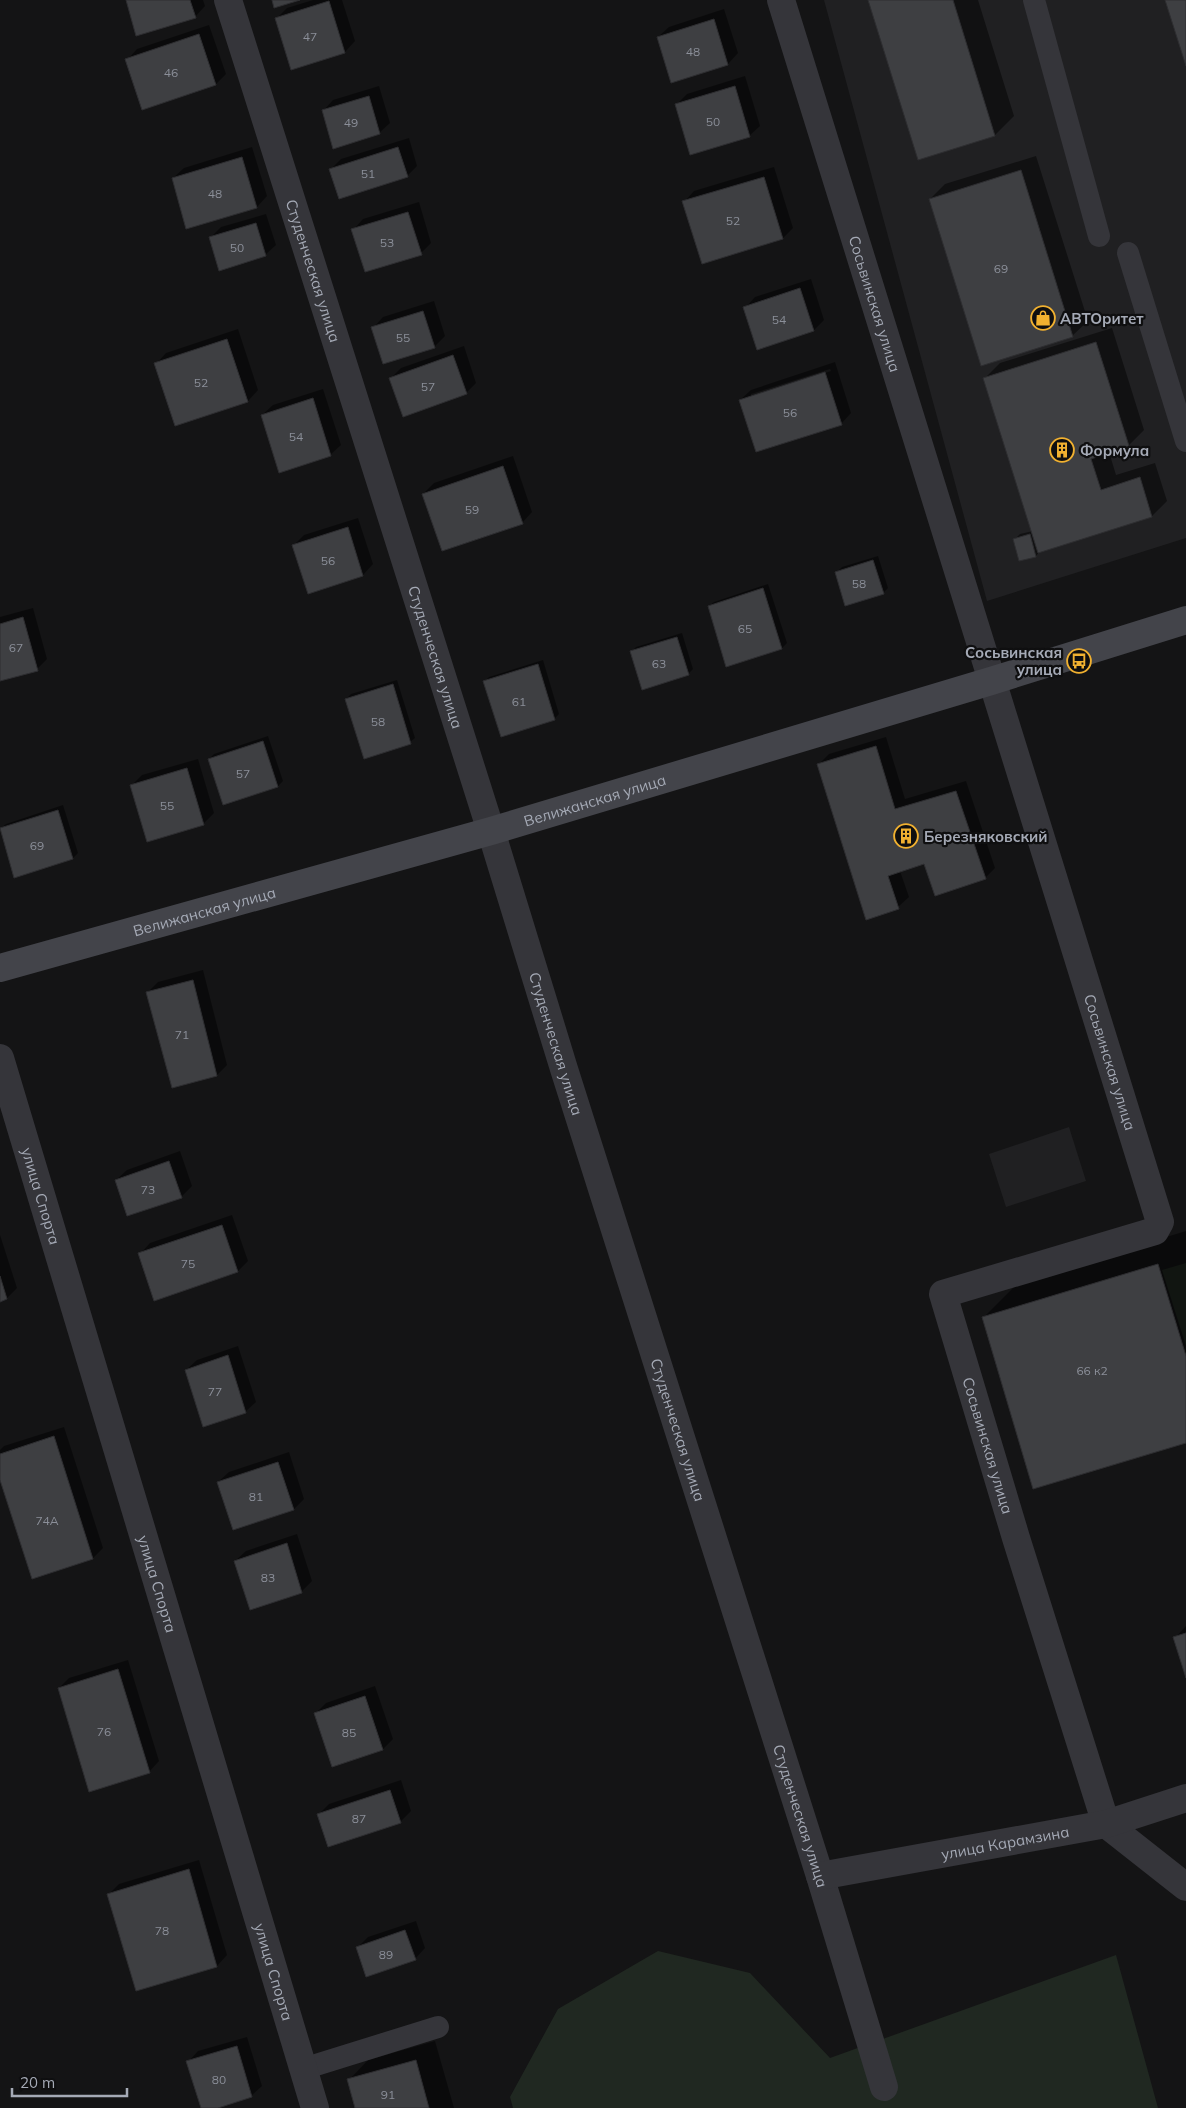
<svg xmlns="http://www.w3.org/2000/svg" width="1186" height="2108" font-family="Mulish,sans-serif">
<rect width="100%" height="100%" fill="#141415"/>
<path fill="#202022" d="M 824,0 L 1186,0 L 1186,538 L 987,601 Z
M 1069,1127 L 1086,1181 L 1006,1207 L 989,1154 Z"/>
<path fill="#202821" d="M 1186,1263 L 1186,1346 L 1162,1270 Z
M 658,1951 L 750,1973 L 830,2058 L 1116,1955 L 1158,2108 L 513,2108 L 510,2097 L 558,2009 Z"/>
<path fill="#0007" fill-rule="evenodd" d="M 127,0 L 203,0 L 205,6 L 195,17 Z
M 313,0 L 342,0 L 355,41 L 345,52 L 292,68 L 276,19 L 287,8 Z
M 869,0 L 978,0 L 1014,116 L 995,135 Z
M 724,9 L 738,53 L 728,64 L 672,81 L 658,37 L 669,27 Z
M 209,25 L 226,74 L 216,84 L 127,60 L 137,49 Z
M 745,76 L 760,126 L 749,136 L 677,104 L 687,94 Z
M 379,86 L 390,123 L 379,133 L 323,111 L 333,100 Z
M 409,138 L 417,166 L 407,176 L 331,169 L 341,159 Z
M 252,147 L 267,196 L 257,207 L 187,227 L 173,178 L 184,168 Z
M 1036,156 L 1088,321 L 1072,336 L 930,199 L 945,184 Z
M 774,167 L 793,228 L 783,238 L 684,202 L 694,191 Z
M 419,202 L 431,243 L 421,253 L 353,230 L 363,219 Z
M 266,214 L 276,245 L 265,255 L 210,238 L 221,227 Z
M 811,279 L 824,320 L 814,330 L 745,308 L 755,297 Z
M 434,301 L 445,336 L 434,347 L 373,328 L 383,317 Z
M 1112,328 L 1144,430 L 1129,445 L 1109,452 L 1116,475 L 1155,463 L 1167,501 L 1152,516 L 1040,551 L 1036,556 L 1015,539 L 1020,534 L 1033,531 L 985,378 L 1000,363 Z
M 238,329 L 258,390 L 248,401 L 176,425 L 156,364 L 166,353 Z
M 464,346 L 476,383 L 466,393 L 391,378 L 401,368 Z
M 835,362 L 851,413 L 841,424 L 740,400 L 751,390 ZM 830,369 L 831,371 L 751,397 L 751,394 Z
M 323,389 L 341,445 L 330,455 L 262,415 L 273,405 Z
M 513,456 L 532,512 L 522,523 L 423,494 L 434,483 Z
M 358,518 L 373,564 L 363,575 L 308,592 L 294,545 L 304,535 Z
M 878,556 L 888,588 L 883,593 L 837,572 L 842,567 Z
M 768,584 L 787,643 L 782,648 L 727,665 L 709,606 L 714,602 Z
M 33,608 L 47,659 L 37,669 L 0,680 L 0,617 Z
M 682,633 L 693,669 L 688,674 L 631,652 L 636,647 Z
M 543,660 L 559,714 L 554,719 L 484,682 L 489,677 Z
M 397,680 L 415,738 L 410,742 L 346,699 L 351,694 Z
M 268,736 L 283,781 L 278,786 L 209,759 L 214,754 Z
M 886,737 L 905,799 L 966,781 L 995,868 L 985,878 L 925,862 L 900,871 L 909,897 L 898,907 L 819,764 L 829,754 Z
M 198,759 L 214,813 L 203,824 L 131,786 L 142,775 Z
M 63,805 L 78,853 L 73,858 L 15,876 L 1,828 L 6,824 Z
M 203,970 L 227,1065 L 217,1075 L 173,1087 L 148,992 L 158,982 Z
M 180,1151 L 192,1186 L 181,1197 L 116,1180 L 127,1170 Z
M 232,1215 L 248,1261 L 238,1271 L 140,1254 L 150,1243 Z
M 1186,1231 L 1186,1442 L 983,1318 L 1019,1282 Z
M 0,1235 L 17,1288 L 7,1298 L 0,1300 Z
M 238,1346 L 256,1402 L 245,1412 L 186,1370 L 197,1360 Z
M 64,1427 L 103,1548 L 93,1558 L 0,1476 L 0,1450 L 4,1446 Z
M 289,1452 L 304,1499 L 294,1509 L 218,1482 L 229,1472 Z
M 297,1534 L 312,1581 L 302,1591 L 250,1608 L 235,1561 L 246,1551 Z
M 1186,1626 L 1186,1674 L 1175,1638 Z
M 128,1660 L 159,1761 L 149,1772 L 59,1688 L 69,1678 Z
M 375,1686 L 393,1739 L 383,1749 L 333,1765 L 316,1713 L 326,1703 Z
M 401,1780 L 411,1811 L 400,1822 L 319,1814 L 329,1804 Z
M 199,1860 L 227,1955 L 217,1966 L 137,1989 L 109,1894 L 119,1884 Z
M 416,1921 L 425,1948 L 415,1959 L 357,1948 L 368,1937 Z
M 247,2037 L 262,2086 L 251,2096 L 213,2108 L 202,2108 L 188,2062 L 198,2051 Z
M 435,2041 L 454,2108 L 357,2108 L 349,2080 L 368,2060 Z"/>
<path fill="#3e3f42" stroke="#2e2e31" d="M 126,0 L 190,0 L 196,18 L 136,36 Z
M 272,0 L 300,0 L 274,8 Z
M 868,0 L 953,0 L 995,136 L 918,160 Z
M 1165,0 L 1186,0 L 1186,66 Z
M 329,1 L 345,53 L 291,70 L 275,18 Z
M 714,19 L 728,65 L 671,83 L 657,37 Z
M 199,34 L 216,85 L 142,110 L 125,59 Z
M 735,86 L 750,137 L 690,155 L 675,104 Z
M 369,96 L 380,134 L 333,149 L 322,110 Z
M 398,147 L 408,177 L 339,199 L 329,169 Z
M 242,157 L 257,208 L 186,229 L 172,178 Z
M 1021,170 L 1073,337 L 981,366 L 929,199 Z
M 764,177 L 783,239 L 702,264 L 682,201 Z
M 408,212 L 422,255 L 365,272 L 351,229 Z
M 256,223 L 266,256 L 219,271 L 209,237 Z
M 800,288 L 814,331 L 757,350 L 743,307 Z
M 423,311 L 435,348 L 383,364 L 371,327 Z
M 227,339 L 248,402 L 175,426 L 154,363 Z
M 1096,342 L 1129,446 L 1091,459 L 1101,490 L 1140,477 L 1152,517 L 1038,553 L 983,378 Z
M 453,355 L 467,394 L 403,417 L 389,378 Z
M 825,372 L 842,425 L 756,452 L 739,400 Z
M 313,398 L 331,456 L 279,473 L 261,415 Z
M 503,466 L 523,524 L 442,551 L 422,494 Z
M 348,527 L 363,576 L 308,594 L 292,545 Z
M 1030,534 L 1036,557 L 1019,561 L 1013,539 Z
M 873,560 L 884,594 L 845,606 L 835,572 Z
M 763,588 L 782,649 L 726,667 L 708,606 Z
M 23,617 L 38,671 L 0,681 L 0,624 Z
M 677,637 L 689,675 L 642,690 L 630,651 Z
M 538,664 L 555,720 L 501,737 L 483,681 Z
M 393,684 L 411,744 L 364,759 L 345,699 Z
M 263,741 L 278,787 L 223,805 L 208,759 Z
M 876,746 L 895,809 L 956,791 L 986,879 L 935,896 L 924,864 L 888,876 L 899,909 L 866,920 L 817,764 Z
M 187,768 L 204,825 L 147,842 L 130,785 Z
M 58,810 L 73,859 L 14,878 L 0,828 Z
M 193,980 L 217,1076 L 172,1088 L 146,992 Z
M 169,1161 L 182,1198 L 127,1216 L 115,1180 Z
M 222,1225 L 238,1272 L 154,1301 L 138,1253 Z
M 1158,1264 L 1186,1356 L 1186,1443 L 1033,1489 L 982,1317 Z
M 0,1276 L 7,1299 L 0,1302 Z
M 228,1355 L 246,1413 L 203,1427 L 185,1370 Z
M 54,1436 L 93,1559 L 32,1579 L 0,1480 L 0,1454 Z
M 278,1462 L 294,1510 L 233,1530 L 217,1482 Z
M 287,1543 L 302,1593 L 250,1610 L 234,1561 Z
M 1186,1633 L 1186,1678 L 1173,1637 Z
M 118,1669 L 150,1773 L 89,1792 L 58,1688 Z
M 365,1696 L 383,1750 L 332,1767 L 314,1713 Z
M 390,1790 L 401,1823 L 328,1847 L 317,1814 Z
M 189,1869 L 217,1967 L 136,1991 L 107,1894 Z
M 405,1930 L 416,1960 L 366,1977 L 356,1947 Z
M 237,2046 L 252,2097 L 218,2108 L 201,2108 L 186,2061 Z
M 416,2060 L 429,2108 L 355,2108 L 347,2079 Z"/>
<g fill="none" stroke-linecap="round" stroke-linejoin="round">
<path stroke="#35353a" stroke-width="22" d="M 1034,0 L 1099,236
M 1128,253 L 1186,441
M 303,2069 L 438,2027"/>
<g stroke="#35353a" stroke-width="28">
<path id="s1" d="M 228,0 L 491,831 L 564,1069 L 820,1876 L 884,2087"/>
<path id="s2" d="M 781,0 L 1160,1222 L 1155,1231 L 943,1294 L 1016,1538 L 1106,1824 L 1186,1887"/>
<path id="s3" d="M 0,1058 L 315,2108"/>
<path id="s4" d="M 820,1876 L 1106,1824 L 1186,1798"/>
</g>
<path stroke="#43444a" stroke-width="28" id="s5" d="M 0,968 L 491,831 L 991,681 L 1186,620"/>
</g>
<defs>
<g id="shop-ring" transform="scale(1.25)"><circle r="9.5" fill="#0f0f10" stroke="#f1b130" stroke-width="1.5"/><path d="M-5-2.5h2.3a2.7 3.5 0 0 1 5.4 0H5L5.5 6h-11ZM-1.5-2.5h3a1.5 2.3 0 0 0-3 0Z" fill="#f1b130"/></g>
<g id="building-ring" transform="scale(1.25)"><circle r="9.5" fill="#0f0f10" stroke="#f1b130" stroke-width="1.5"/><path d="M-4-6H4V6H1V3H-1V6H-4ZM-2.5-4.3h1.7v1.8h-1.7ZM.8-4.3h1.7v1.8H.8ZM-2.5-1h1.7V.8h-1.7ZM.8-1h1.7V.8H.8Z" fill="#f1b130"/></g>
<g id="bus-ring" transform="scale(1.25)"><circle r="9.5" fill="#0f0f10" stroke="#f1b130" stroke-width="1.5"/><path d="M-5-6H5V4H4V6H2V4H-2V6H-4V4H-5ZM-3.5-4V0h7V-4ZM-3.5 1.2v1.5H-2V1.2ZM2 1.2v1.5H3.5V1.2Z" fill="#f1b130"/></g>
</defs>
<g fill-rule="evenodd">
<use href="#shop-ring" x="1043" y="318"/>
<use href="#building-ring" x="1062" y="450"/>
<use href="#bus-ring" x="1079" y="661"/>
<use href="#building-ring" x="906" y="836"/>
</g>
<g text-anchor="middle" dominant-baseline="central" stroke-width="4.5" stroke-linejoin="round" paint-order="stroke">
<g font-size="12" fill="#8b8f99">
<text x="310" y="36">47</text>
<text x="693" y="51">48</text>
<text x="171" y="72">46</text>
<text x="713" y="121">50</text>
<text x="351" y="122">49</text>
<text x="368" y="173">51</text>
<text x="215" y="193">48</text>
<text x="733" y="220">52</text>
<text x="387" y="242">53</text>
<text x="237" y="247">50</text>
<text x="1001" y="268">69</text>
<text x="779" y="319">54</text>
<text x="403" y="337">55</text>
<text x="201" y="382">52</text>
<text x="428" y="386">57</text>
<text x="790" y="412">56</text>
<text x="296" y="436">54</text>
<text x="472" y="509">59</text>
<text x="328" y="560">56</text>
<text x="859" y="583">58</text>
<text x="745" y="628">65</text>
<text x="16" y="647">67</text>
<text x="659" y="663">63</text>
<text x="519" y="701">61</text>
<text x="378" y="721">58</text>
<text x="243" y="773">57</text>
<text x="167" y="805">55</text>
<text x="37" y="845">69</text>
<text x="182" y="1034">71</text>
<text x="148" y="1189">73</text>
<text x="188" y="1263">75</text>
<text x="1092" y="1370">66 к2</text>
<text x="215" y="1391">77</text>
<text x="256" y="1496">81</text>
<text x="47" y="1520">74А</text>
<text x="268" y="1577">83</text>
<text x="104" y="1731">76</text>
<text x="349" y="1732">85</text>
<text x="359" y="1818">87</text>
<text x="162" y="1930">78</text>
<text x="386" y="1954">89</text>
<text x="219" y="2079">80</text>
<text x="388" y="2094">91</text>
</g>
<g font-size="15" fill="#a5aab6" stroke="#0f0f10">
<text stroke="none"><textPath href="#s1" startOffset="284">Студенческая улица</textPath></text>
<text stroke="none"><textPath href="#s2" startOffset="318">Сосьвинская улица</textPath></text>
<text stroke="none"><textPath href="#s1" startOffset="689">Студенческая улица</textPath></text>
<text stroke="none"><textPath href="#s5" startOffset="618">Велижанская улица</textPath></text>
<text stroke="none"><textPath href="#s5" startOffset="212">Велижанская улица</textPath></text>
<text stroke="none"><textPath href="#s1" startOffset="1094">Студенческая улица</textPath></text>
<text stroke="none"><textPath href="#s2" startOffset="1112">Сосьвинская улица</textPath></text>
<text stroke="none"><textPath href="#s3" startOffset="144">улица Спорта</textPath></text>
<text stroke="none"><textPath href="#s1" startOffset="1499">Студенческая улица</textPath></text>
<text stroke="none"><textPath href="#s2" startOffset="1669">Сосьвинская улица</textPath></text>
<text stroke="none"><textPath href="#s3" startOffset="549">улица Спорта</textPath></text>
<text stroke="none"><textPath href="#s1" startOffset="1904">Студенческая улица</textPath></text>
<text stroke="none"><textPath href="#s4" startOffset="188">улица Карамзина</textPath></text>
<text stroke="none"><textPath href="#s3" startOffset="954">улица Спорта</textPath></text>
</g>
<g font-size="15" font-weight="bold" fill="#a5aab6" stroke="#0f0f10" text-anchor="start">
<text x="1060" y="318">АВТОритет</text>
<text x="1080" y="450">Формула</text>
<text x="1062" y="652" text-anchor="end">Сосьвинская<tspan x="1062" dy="17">улица</tspan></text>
<text x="924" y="836">Березняковский</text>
</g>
</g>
<path d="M12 2088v8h115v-8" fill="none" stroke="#a5aab6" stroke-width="2.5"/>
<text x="20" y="2088" font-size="15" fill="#a5aab6" stroke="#0f0f10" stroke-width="4" paint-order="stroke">20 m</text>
</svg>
